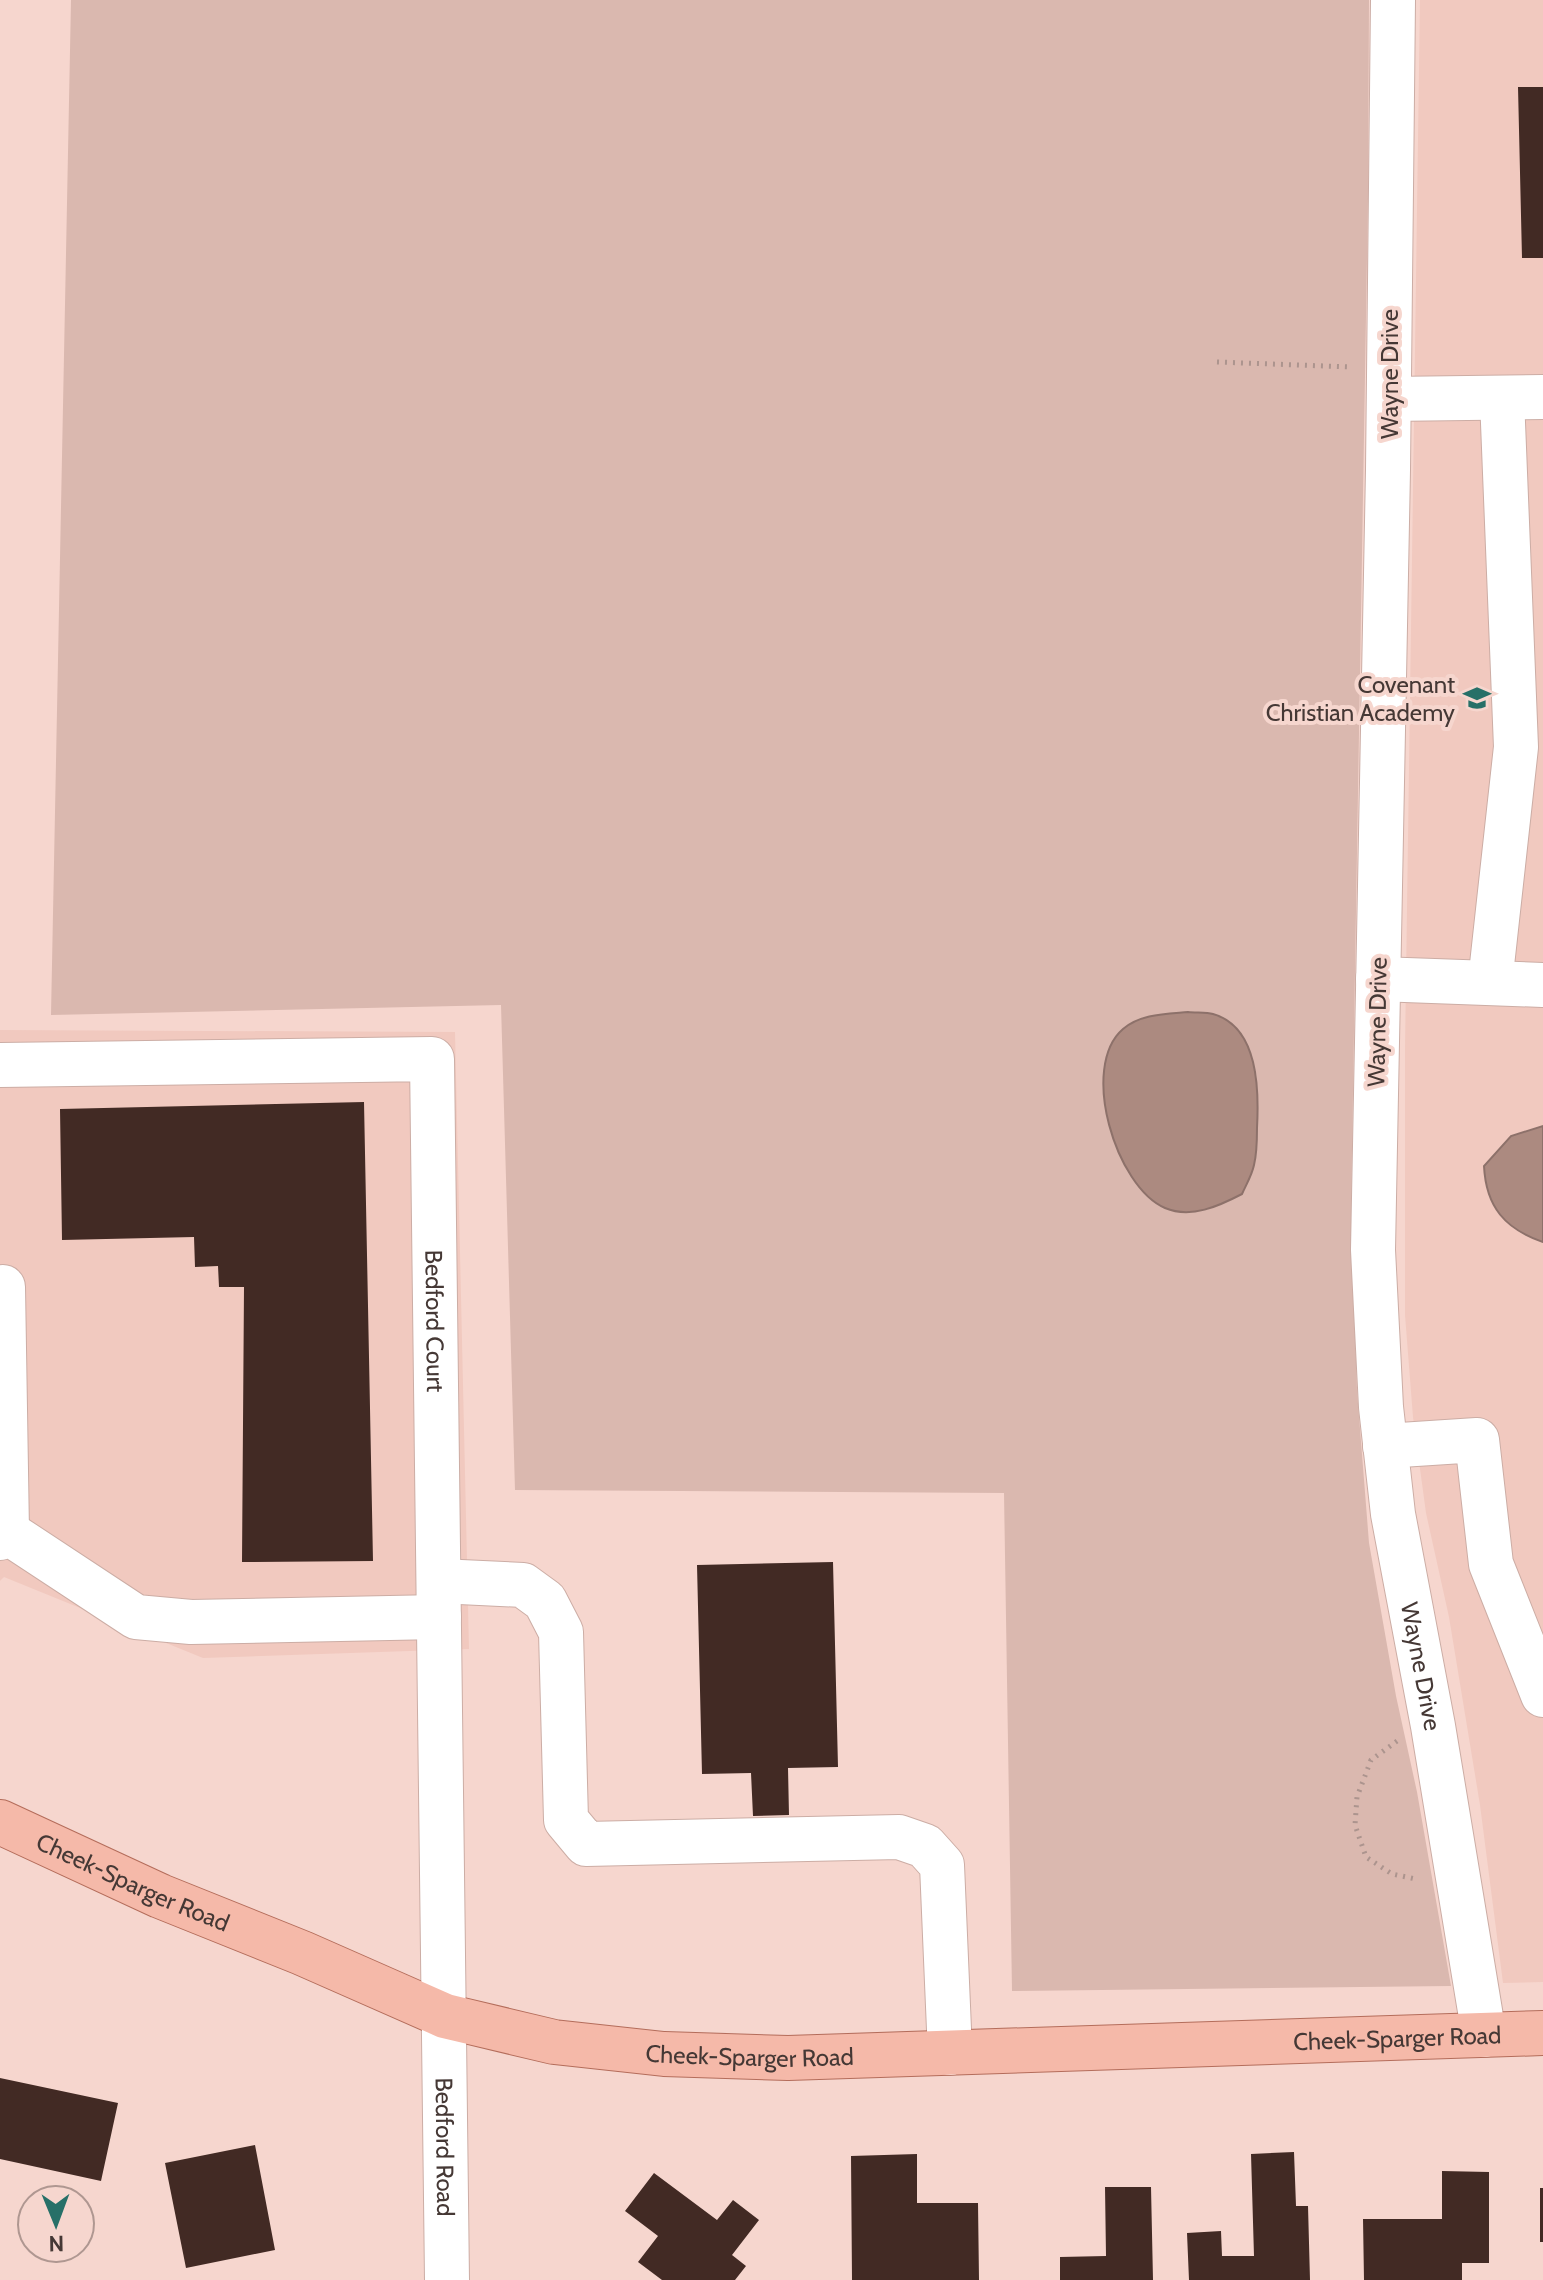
<svg xmlns="http://www.w3.org/2000/svg" width="1543" height="2280" font-family="Cabin,sans-serif">
<rect width="100%" height="100%" fill="#f6d6ce"/>
<path fill="#f1c9bf" d="M 1420,0 L 1543,0 L 1543,1982 L 1503,1983 L 1480,1805 L 1449,1617 L 1426,1513 L 1413,1417 L 1405,1315 L 1405,1049 Z
M 0,1030 L 455,1032 L 469,1649 L 203,1658 L 4,1577 L 0,1581 Z"/>
<path fill="#dab8af" fill-rule="evenodd" d="M 71,0 L 1369,0 L 1368,198 L 1351,1209 L 1357,1391 L 1369,1543 L 1396,1696 L 1417,1792 L 1451,1986 L 1012,1991 L 1004,1493 L 515,1490 L 501,1005 L 51,1015 ZM 1188,1012 L 1256,1071 C 1261,1114 1251,1152 1242,1194 L 1206,1210 L 1188,1211 L 1166,1208 L 1147,1196 L 1105,1105 L 1104,1077 L 1109,1051 L 1145,1018 Z"/>
<path fill="#ac8a80" stroke="#8d716a" stroke-width="2" d="M 1188,1012 C 1196,1013 1206,1012 1213,1014 C 1259,1027 1259,1091 1257,1128 C 1257,1140 1257,1153 1254,1165 C 1252,1175 1246,1185 1242,1194 C 1219,1206 1191,1219 1165,1208 C 1116,1187 1079,1067 1123,1029 C 1140,1014 1166,1014 1188,1012 Z
M 1543,1126 L 1543,1242 C 1505,1229 1486,1207 1484,1166 L 1511,1136 Z"/>
<path fill="#422a24" d="M 1518,87 L 1543,87 L 1543,258 L 1522,258 Z
M 364,1102 L 373,1561 L 242,1562 L 244,1287 L 219,1287 L 218,1266 L 195,1267 L 194,1237 L 62,1240 L 60,1109 Z
M 833,1562 L 838,1767 L 788,1768 L 789,1815 L 753,1816 L 751,1773 L 702,1774 L 697,1565 Z
M 0,2078 L 118,2103 L 101,2181 L 0,2159 Z
M 255,2145 L 275,2250 L 186,2268 L 165,2163 Z
M 1294,2152 L 1296,2206 L 1308,2206 L 1310,2280 L 1189,2280 L 1187,2233 L 1221,2231 L 1222,2256 L 1254,2256 L 1251,2154 Z
M 917,2154 L 917,2203 L 978,2203 L 979,2280 L 852,2280 L 851,2156 Z
M 1442,2171 L 1489,2172 L 1489,2263 L 1462,2263 L 1462,2280 L 1364,2280 L 1363,2219 L 1442,2219 Z
M 654,2173 L 717,2220 L 733,2200 L 759,2220 L 732,2255 L 746,2266 L 735,2280 L 662,2280 L 638,2262 L 658,2236 L 625,2211 Z
M 1105,2187 L 1151,2187 L 1153,2280 L 1060,2280 L 1060,2257 L 1106,2256 Z
M 1540,2188 L 1543,2188 L 1543,2242 L 1540,2242 Z"/>
<g fill="none" stroke-linecap="round" stroke-linejoin="round">
<g stroke="#ccada5" stroke-width="46">
<g id="minor">
<path id="s1" d="M 1393,0 L 1388,470 L 1373,1250 L 1381,1407 L 1393,1514 L 1433,1726 L 1484,2035"/>
<path d="M 1389,399 L 1543,397"/>
<path d="M 1378,979 L 1543,985"/>
<path d="M 1490,983 L 1516,747 L 1502,398"/>
<path id="s2" d="M 0,1065 L 432,1059 L 447,2280"/>
<path d="M 3,1287 L 7,1532"/>
<path d="M 1385,1446 L 1477,1440 L 1491,1564 L 1543,1695"/>
<path d="M 0,1538 L 7,1532 L 136,1617 L 191,1622 L 439,1617"/>
<path d="M 439,1581 L 523,1585 L 545,1601 L 561,1632 L 566,1820 L 586,1844 L 899,1837 L 925,1846 L 942,1865 L 950,2053"/>
</g>
</g>
<g stroke="#b46d5b" stroke-width="46">
<g id="major">
<path id="s3" d="M 0,1822 L 160,1896 L 302,1953 L 445,2016 L 554,2042 L 664,2054 L 788,2058 L 1543,2033"/>
</g>
</g>
<path stroke="#ac948e" stroke-width="5" stroke-dasharray="2 6" stroke-linecap="butt" d="M 1217,362 L 1352,367
M 1397,1741 L 1371,1760 L 1357,1797 L 1355,1825 L 1366,1857 L 1392,1874 L 1416,1879"/>
<use href="#minor" stroke="#fff" stroke-width="44"/>
<use href="#major" stroke="#f5b9a9" stroke-width="44"/>
</g>
<defs>
<g id="school-bare" transform="scale(2.16)"><path d="M0-5L7-2L0 1L-7-2ZM-4 1L0 2.5L4 1V4Q0 6-4 4Z" fill="#277068" stroke="#f6d6ce" stroke-width="2.5" paint-order="stroke"/></g>
</defs>
<g fill-rule="evenodd">
<use href="#school-bare" x="1477" y="698"/>
</g>
<g text-anchor="middle" dominant-baseline="central" stroke-width="8" stroke-linejoin="round" paint-order="stroke">
<g font-size="24" fill="#453835" stroke="#f6d6ce">
<text transform="translate(1389 374) rotate(-90)">Wayne Drive</text>
<text transform="translate(1377 1022) rotate(-89)">Wayne Drive</text>
<text stroke="none"><textPath href="#s2" startOffset="694">Bedford Court</textPath></text>
<text stroke="none"><textPath href="#s1" startOffset="1670">Wayne Drive</textPath></text>
<text stroke="none"><textPath href="#s3" startOffset="146">Cheek-Sparger Road</textPath></text>
<text stroke="none"><textPath href="#s3" startOffset="1442">Cheek-Sparger Road</textPath></text>
<text stroke="none"><textPath href="#s3" startOffset="794">Cheek-Sparger Road</textPath></text>
<text stroke="none"><textPath href="#s2" startOffset="1520">Bedford Road</textPath></text>
</g>
<g font-size="24" fill="#453835" stroke="#f6d6ce" text-anchor="end">
<text x="1455" y="684">Covenant<tspan x="1455" dy="28">Christian Academy</tspan></text>
</g>
</g>
<g transform="translate(56 2224) rotate(179)"><circle r="38" fill="#f6d6ce" stroke="#af9791" stroke-width="2"/>
<path d="M0-6L14 30L0 20L-14 30Z" fill="#277068"/>
<text y="-12" font-size="22" font-weight="bold" text-anchor="middle" fill="#453835">N</text>
</g>
</svg>
